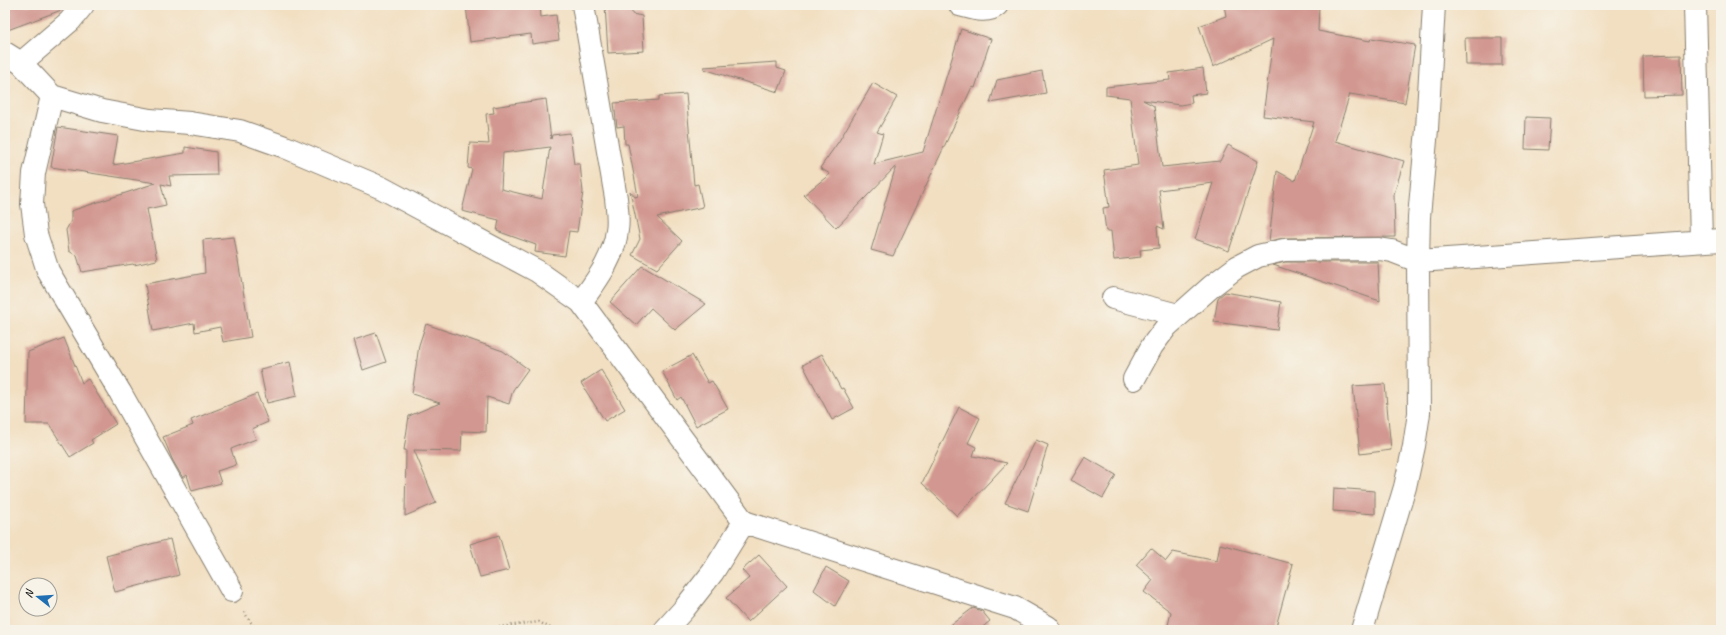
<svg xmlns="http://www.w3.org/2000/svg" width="1726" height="635" font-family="Caveat,sans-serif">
<rect width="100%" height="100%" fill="#f7f3e8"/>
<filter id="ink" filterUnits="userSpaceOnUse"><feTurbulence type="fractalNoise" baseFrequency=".025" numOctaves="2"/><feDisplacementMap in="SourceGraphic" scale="8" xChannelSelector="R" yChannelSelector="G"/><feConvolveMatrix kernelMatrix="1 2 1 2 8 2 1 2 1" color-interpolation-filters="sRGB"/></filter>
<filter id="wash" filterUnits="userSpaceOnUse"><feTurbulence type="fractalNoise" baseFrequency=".012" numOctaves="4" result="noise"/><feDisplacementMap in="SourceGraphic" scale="16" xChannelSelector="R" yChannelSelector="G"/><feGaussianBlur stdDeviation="0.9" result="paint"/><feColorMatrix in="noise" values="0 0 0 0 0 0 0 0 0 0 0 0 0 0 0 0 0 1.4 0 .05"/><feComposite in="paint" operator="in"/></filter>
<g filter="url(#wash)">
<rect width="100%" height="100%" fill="#f2dfc1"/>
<g id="blocks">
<path fill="#d19790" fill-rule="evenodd" d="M 5,5 L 67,5 L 64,9 L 5,31 Z
M 466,5 L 540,5 L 541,17 L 556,15 L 559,40 L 532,44 L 531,34 L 470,42 Z
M 605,5 L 632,5 L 632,14 L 642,16 L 644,51 L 608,53 Z
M 1224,5 L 1319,5 L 1318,31 L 1370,41 L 1371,38 L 1415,45 L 1405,103 L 1350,94 L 1335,141 L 1404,161 L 1394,194 L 1395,237 L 1284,238 L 1269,241 L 1277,171 L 1295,181 L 1314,122 L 1263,116 L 1273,39 L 1213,67 L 1199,26 L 1226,16 Z
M 961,29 L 991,39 L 975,88 L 972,87 L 893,256 L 871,250 L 896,166 L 836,228 L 804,195 L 830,174 L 820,168 L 839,141 L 873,83 L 897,97 L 877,132 L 883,134 L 874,164 L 923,152 Z
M 1465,38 L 1502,38 L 1502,65 L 1466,65 Z
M 1681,55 L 1682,95 L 1644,96 L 1643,56 Z
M 777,62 L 777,68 L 786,71 L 778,92 L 704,69 L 704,67 Z
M 1203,68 L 1206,93 L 1191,95 L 1192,103 L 1180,105 L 1143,100 L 1154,106 L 1162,167 L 1220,161 L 1228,145 L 1258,161 L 1229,251 L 1195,239 L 1213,183 L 1159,190 L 1164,229 L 1157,226 L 1159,248 L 1140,250 L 1141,257 L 1114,260 L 1111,231 L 1106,231 L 1103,208 L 1109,207 L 1104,170 L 1138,165 L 1130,98 L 1106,95 L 1106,87 L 1170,80 L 1169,73 Z
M 1042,71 L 1046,93 L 990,103 L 997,80 Z
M 686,94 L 694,185 L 698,184 L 703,207 L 657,217 L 682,241 L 657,269 L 632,255 L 640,239 L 630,191 L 635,197 L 638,196 L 628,144 L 625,144 L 624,126 L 617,127 L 614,103 L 659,100 L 659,96 Z
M 546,99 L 551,139 L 552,135 L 570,133 L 574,164 L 580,164 L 583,192 L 577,232 L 569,231 L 565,256 L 535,252 L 536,245 L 497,231 L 499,220 L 462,211 L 472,169 L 468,168 L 470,143 L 489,144 L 486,114 L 494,113 L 493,107 ZM 550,147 L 542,199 L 501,189 L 503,153 Z
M 1526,117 L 1550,118 L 1548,150 L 1525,149 Z
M 58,127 L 118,136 L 113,165 L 185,153 L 185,147 L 216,152 L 217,175 L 169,176 L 171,186 L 161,184 L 166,205 L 147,209 L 157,260 L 134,265 L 133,264 L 82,272 L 77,256 L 69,251 L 66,230 L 71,221 L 71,211 L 156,183 L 51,167 Z
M 234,237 L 251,337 L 223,342 L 220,327 L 195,332 L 194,323 L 153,331 L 145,284 L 205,273 L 203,240 Z
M 1285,262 L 1378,262 L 1380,301 L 1273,265 Z
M 642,266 L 706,304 L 675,330 L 651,308 L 636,325 L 610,302 Z
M 1225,292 L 1281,302 L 1277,330 L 1214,322 L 1218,298 Z
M 426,324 L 503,351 L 528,369 L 513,390 L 509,404 L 487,397 L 486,432 L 462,431 L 461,451 L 414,450 L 436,503 L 405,516 L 406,450 L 404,450 L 409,416 L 440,403 L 412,394 L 419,345 Z
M 376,333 L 386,362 L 363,370 L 354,340 Z
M 64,338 L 82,383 L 88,379 L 116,424 L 91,440 L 93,443 L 70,457 L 49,424 L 26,424 L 28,352 Z
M 822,354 L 841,389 L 843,388 L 854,408 L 832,420 L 803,365 Z
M 692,355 L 708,383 L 712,381 L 728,409 L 696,426 L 681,397 L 677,400 L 662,371 Z
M 290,362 L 297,396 L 267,403 L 260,369 Z
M 601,370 L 625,409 L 605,421 L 581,383 Z
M 1385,384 L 1391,450 L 1360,454 L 1353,386 Z
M 257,394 L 268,422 L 252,429 L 256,439 L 231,449 L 236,465 L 217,471 L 221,483 L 192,491 L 187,475 L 183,478 L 173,461 L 163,437 L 193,425 L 191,420 Z
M 959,407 L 980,418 L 968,443 L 976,447 L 973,456 L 1007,463 L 957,516 L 922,483 Z
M 1036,440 L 1048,445 L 1028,511 L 1005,503 Z
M 1085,457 L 1116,475 L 1103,498 L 1071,480 Z
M 1334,488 L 1375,491 L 1375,514 L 1333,511 Z
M 499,535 L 509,570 L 480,577 L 470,544 Z
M 170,539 L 179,575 L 115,592 L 106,556 Z
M 1220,544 L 1293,564 L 1275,630 L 1167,630 L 1171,612 L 1144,592 L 1153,580 L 1136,565 L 1151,548 L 1166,561 L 1173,552 L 1217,561 Z
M 759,555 L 787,586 L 748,622 L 726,598 L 749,578 L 742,570 Z
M 826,567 L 849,581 L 835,606 L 814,590 Z
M 973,608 L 982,611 L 990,621 L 979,630 L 944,630 Z"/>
</g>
</g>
<g filter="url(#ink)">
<use href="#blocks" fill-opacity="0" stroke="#877e6e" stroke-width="1"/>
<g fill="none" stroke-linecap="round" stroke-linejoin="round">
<g stroke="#877e6e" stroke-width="24">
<path id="minor" d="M 960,5 C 972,8 987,14 997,5
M 1695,5 L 1701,240
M 5,53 L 21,63 L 52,96 L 102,111 L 150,120 L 190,123 L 240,131 L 285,147 L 382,188 L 537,271 L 581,302 L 744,522 L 1015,608 L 1048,627 L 1050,630
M 21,63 L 70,21 L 83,5
M 52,96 L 34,173 L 32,204 L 36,234 L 48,271 L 120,392 L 232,591
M 1113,298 L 1178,315
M 581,302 C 597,280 614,258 617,230 C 619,220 617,209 616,198 L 583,5
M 1134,379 L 1152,346 L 1167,326 L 1212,286 L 1237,267 L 1258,256 L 1284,250 L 1379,249 L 1392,251 L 1418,261 L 1419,217 L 1427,129 L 1434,5
M 665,630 L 684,609 L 713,572 L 744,522
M 1362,630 L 1405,487 L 1414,446 L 1419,413 L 1418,261 L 1721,240"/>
</g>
<path stroke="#877e6e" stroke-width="2.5" stroke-dasharray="1 3" stroke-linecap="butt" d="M 244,612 L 256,630
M 475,630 L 539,622 L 554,630"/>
<use href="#minor" stroke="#fff" stroke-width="22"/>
</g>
</g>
<rect width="1726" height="635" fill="none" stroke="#f7f3e8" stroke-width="20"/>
<g transform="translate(38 597) rotate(287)"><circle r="19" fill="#f7f3e8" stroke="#9f9d96"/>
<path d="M0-3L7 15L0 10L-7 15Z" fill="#1f6fb2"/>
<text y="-6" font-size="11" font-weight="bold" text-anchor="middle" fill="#1c1c1c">N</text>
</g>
</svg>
